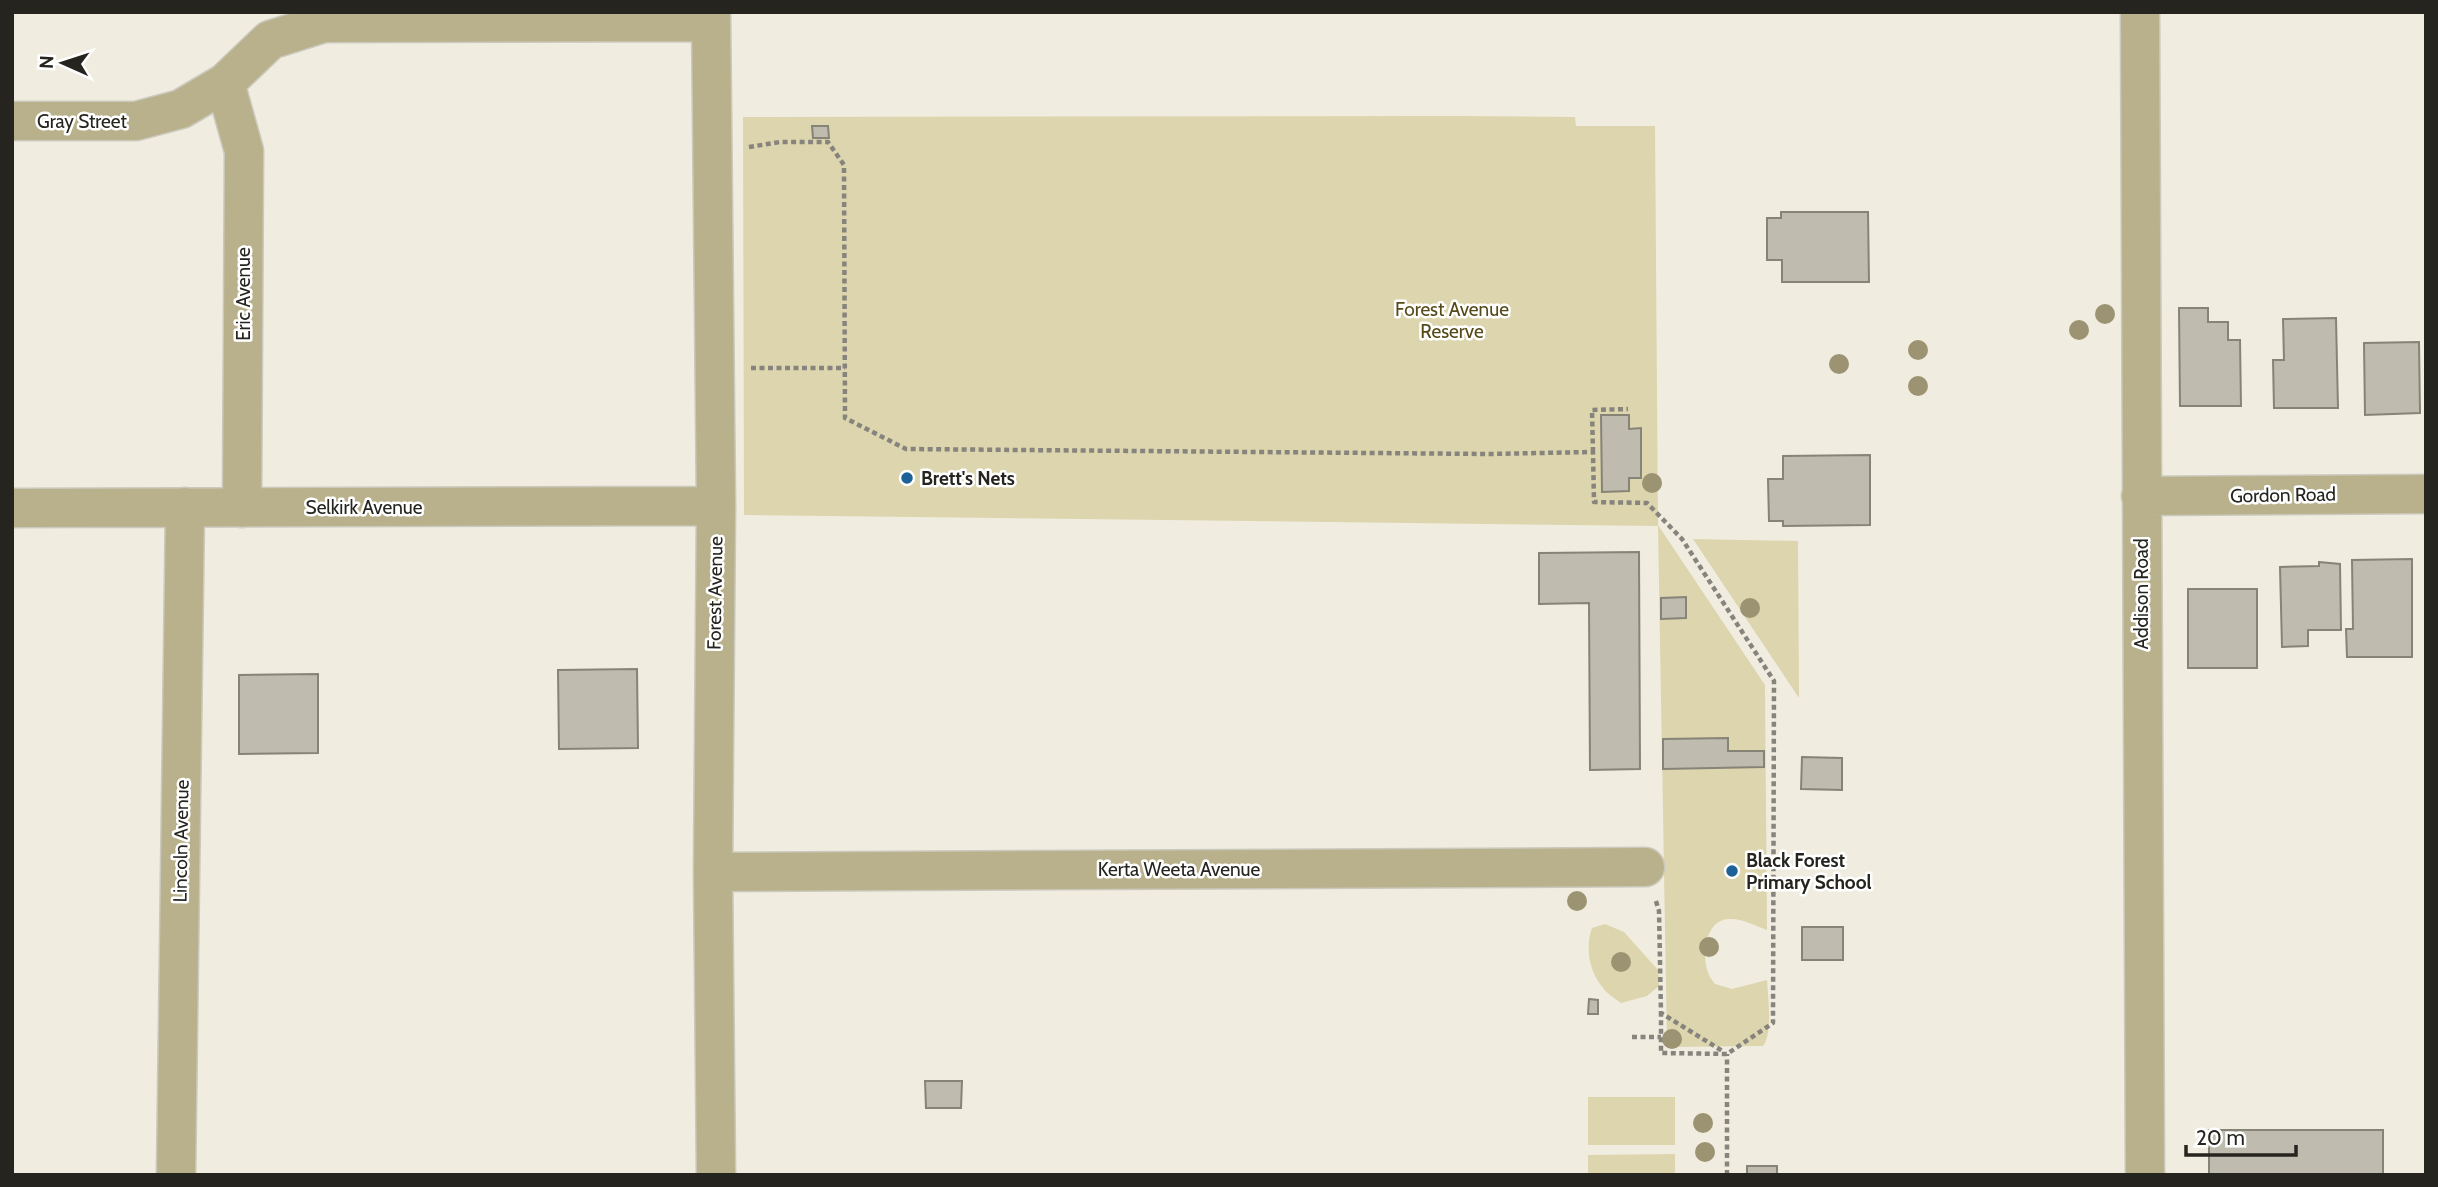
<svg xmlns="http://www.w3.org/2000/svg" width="2438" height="1187" font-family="Cabin,sans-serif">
<rect width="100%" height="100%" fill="#f0ede0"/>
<path fill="#ddd5ae" d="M 1458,116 L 1575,117 L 1576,126 L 1655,126 L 1658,525 L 1765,685 L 1767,930 C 1756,926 1742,918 1729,919 C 1706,920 1702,952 1707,969 C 1708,975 1712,980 1715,984 L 1732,989 L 1767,980 C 1768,996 1773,1034 1763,1046 L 1672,1047 L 1667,1044 L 1658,526 L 744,515 L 743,117 Z
M 1693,539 L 1798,541 L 1799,698 Z
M 1605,924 L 1624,932 L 1658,970 L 1659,986 L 1647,996 L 1621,1003 C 1615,998 1607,994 1603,988 C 1589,971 1585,948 1592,928 Z
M 1588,1097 L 1675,1097 L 1675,1145 L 1588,1145 Z
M 1675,1154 L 1675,1175 L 1588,1175 L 1588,1155 Z"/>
<path fill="#bfbcaf" stroke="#868377" stroke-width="2" d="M 812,126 L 828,126 L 829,138 L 813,138 Z
M 1781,212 L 1868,212 L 1869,282 L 1782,282 L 1782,260 L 1767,260 L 1767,218 L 1781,218 Z
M 2179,308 L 2208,308 L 2208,322 L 2228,322 L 2228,340 L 2240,340 L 2241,406 L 2180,406 Z
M 2336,318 L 2338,408 L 2274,408 L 2273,360 L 2284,360 L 2283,319 Z
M 2419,342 L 2420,413 L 2365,415 L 2364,343 Z
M 1601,415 L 1629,415 L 1629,429 L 1641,428 L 1641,478 L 1629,478 L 1629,491 L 1602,492 Z
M 1870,455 L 1870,525 L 1783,526 L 1783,521 L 1769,521 L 1768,479 L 1783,479 L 1783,456 Z
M 1639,552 L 1640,769 L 1590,770 L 1589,603 L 1539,604 L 1539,553 Z
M 2412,559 L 2412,657 L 2347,657 L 2346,629 L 2353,629 L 2352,560 Z
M 2319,562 L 2340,564 L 2341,630 L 2308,630 L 2308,646 L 2282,647 L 2280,567 L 2319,566 Z
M 2188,589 L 2257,589 L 2257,668 L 2188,668 Z
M 1686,597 L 1686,618 L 1661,619 L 1661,598 Z
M 637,669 L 638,748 L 559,749 L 558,670 Z
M 318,674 L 318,753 L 239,754 L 239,675 Z
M 1728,738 L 1728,751 L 1764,751 L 1764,767 L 1663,769 L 1663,739 Z
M 1802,757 L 1842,758 L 1842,790 L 1801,789 Z
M 1802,927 L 1843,927 L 1843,960 L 1802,960 Z
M 1589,999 L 1598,1000 L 1598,1014 L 1588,1014 Z
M 925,1081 L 962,1081 L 961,1108 L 926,1108 Z
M 2209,1130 L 2383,1130 L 2383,1175 L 2209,1175 Z
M 1747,1166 L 1777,1166 L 1777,1175 L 1747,1175 Z"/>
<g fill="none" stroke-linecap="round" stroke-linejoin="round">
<g stroke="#cbc9bd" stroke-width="41">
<path id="street" d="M 711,12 L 716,506 L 713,872 L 716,1175
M 2140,12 L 2145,1175
M 225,83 L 244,151 L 242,508
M 12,121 L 136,121 L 181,109 L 225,83 L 270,40 L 324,23 L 711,22
M 2141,496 L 2426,494
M 12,508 L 716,506
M 713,872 L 1645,867
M 176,1175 L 185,507"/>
</g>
<path stroke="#86847c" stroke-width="4.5" stroke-dasharray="5 3.5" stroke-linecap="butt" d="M 749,147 L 780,142 L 828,142 L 844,165 L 845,418 L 906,449 L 1489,454 L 1593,452 L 1594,502 L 1647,503 L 1682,539 L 1774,681 L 1773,1023 L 1727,1054 L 1661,1053 L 1661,1013
M 751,368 L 845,368
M 1593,452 L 1592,410 L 1628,409
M 1656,901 L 1659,911 L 1661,1013 L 1724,1052
M 1632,1037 L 1661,1037
M 1727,1175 L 1727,1054"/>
<use href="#street" stroke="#b9b18b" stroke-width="38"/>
</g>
<g fill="#9b9372">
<circle cx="2105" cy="314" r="10"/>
<circle cx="2079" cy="330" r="10"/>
<circle cx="1918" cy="350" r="10"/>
<circle cx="1839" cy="364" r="10"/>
<circle cx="1918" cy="386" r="10"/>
<circle cx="1652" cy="483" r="10"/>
<circle cx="1750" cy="608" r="10"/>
<circle cx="1577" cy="901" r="10"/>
<circle cx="1709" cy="947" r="10"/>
<circle cx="1621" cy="962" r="10"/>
<circle cx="1672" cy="1039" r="10"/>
<circle cx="1703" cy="1123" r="10"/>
<circle cx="1705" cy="1152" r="10"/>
</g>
<g fill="#1d6196" stroke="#fff" stroke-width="2.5">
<circle cx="907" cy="478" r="7"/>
<circle cx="1732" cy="871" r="7"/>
</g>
<g text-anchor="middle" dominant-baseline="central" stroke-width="5" stroke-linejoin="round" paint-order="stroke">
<g font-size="19" fill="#25241f" stroke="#fff">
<text x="82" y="121">Gray Street</text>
<text transform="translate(243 294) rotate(-90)">Eric Avenue</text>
<text transform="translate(2283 495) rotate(-1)">Gordon Road</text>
<text x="364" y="507">Selkirk Avenue</text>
<text transform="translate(715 593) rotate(-89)">Forest Avenue</text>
<text transform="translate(2141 594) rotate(-90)">Addison Road</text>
<text transform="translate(181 841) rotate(-89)">Lincoln Avenue</text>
<text x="1179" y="869">Kerta Weeta Avenue</text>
</g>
<g font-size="19" fill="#554a18" stroke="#fff">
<text x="1452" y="309">Forest Avenue<tspan x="1452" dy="22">Reserve</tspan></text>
</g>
<g font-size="19" font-weight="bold" fill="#25241f" stroke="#fff" text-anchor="start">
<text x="921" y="478">Brett's Nets</text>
<text x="1746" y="860">Black Forest<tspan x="1746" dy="22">Primary School</tspan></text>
</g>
</g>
<rect width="2438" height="1187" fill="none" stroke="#25241f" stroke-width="28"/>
<g transform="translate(63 63) rotate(273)" stroke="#ffffff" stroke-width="5" paint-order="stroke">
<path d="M0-5L12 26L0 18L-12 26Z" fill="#25241f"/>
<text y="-10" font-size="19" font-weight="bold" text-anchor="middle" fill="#25241f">N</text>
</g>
<path d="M2186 1145v10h110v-10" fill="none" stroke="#25241f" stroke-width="3.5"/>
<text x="2196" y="1145" font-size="21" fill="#25241f" stroke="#ffffff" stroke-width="5" paint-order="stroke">20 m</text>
</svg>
